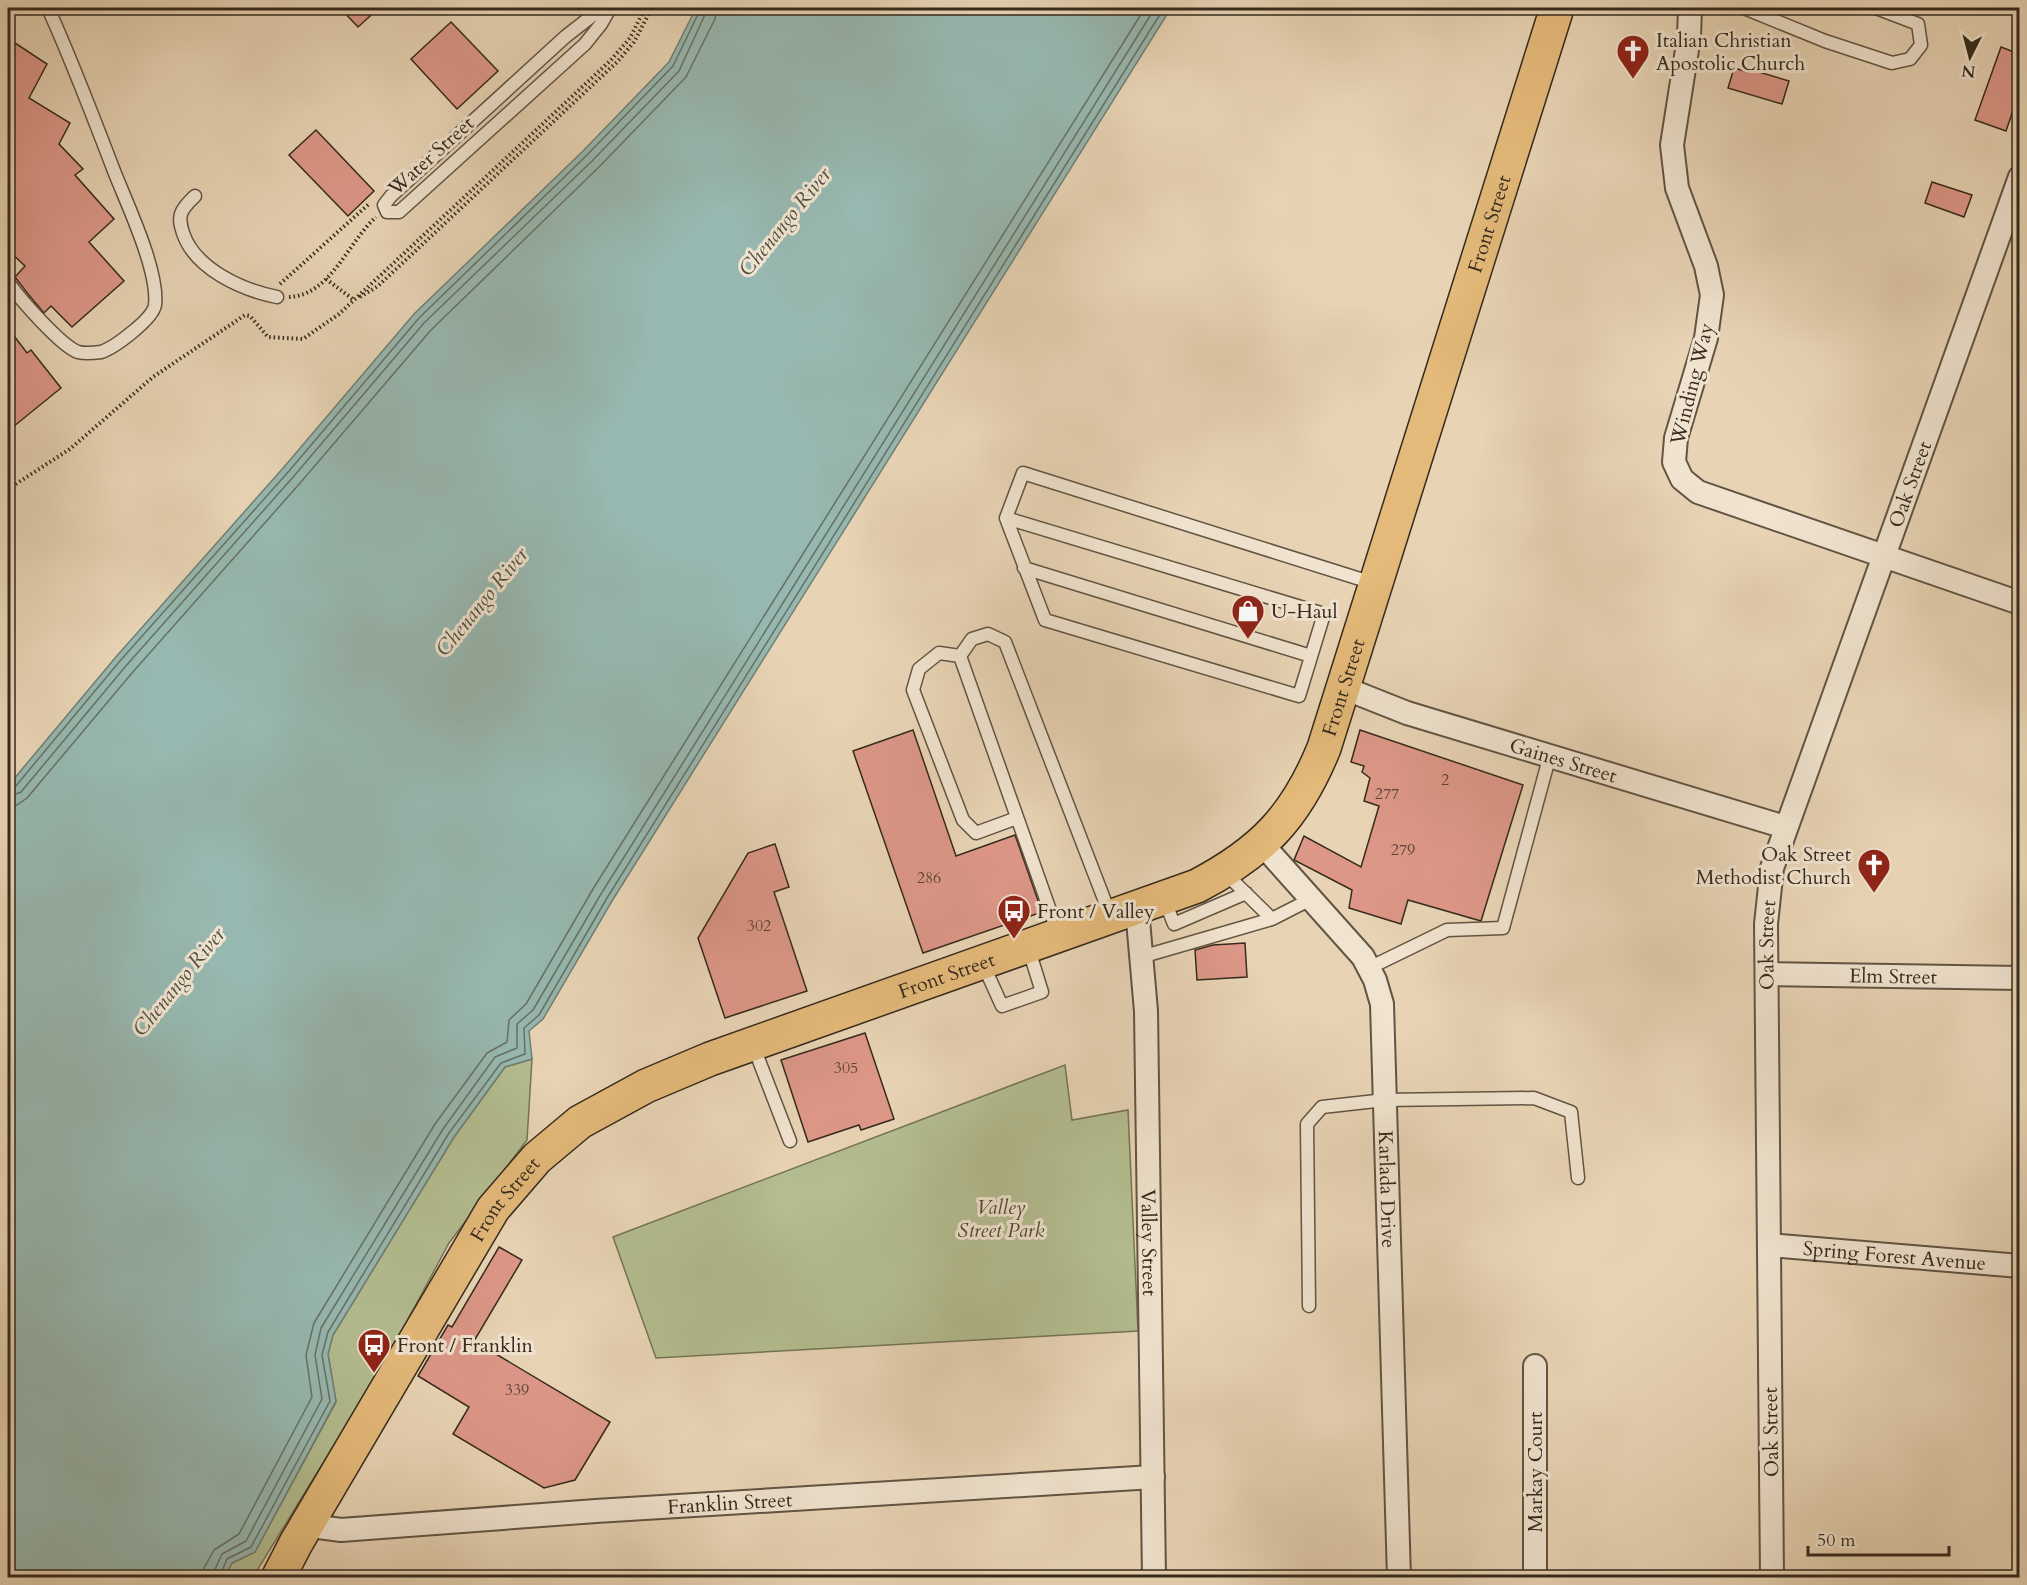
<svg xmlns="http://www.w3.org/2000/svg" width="2027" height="1585" font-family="Cardo,serif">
<rect width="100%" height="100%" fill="#e8d4b5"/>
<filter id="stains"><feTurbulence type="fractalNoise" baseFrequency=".00333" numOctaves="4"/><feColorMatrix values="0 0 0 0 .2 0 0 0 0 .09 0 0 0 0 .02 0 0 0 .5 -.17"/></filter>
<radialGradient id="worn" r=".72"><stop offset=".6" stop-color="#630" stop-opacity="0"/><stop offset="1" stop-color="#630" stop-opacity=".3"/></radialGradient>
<path fill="#b3bd90" stroke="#747456" stroke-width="1.5" d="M 532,1059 L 527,1140 L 449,1243 L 385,1362 L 253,1577 L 224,1578 L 232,1563 L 255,1552 L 336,1402 L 328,1354 L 333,1335 L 454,1137 L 505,1067 Z
M 1065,1065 L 1072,1120 L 1128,1110 L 1138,1331 L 656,1358 L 613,1237 Z"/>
<path fill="#97b8b0" stroke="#707f75" stroke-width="1.5" d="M 696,8 L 1171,8 L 612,901 L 543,1019 L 529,1031 L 532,1059 L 505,1067 L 454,1137 L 333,1335 L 328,1354 L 336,1401 L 255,1552 L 232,1563 L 224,1577 L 8,1577 L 8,786 L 115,658 L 284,467 L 414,314 L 583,151 L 669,62 Z"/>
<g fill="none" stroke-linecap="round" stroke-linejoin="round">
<path stroke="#667166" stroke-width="1.5" d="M 8,789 L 15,787 L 119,662 L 289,471 L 419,318 L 587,155 L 673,66 L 701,8
M 8,797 L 21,792 L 125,667 L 294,476 L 424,323 L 592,161 L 679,71 L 708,8
M 8,806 L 17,805 L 27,798 L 132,673 L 301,482 L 431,330 L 599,167 L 686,77 L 715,19 L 717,8
M 202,1578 L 204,1568 L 214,1550 L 239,1534 L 312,1397 L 306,1355 L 314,1323 L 435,1124 L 487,1053 L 507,1042 L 509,1020 L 526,1004 L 593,889 L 1145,8
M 211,1578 L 222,1554 L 246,1541 L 322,1399 L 315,1355 L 321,1328 L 443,1129 L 495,1057 L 517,1048 L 517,1024 L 533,1010 L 601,894 L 1155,8
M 219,1578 L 227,1559 L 251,1547 L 330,1401 L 322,1355 L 328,1332 L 449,1133 L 501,1063 L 525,1054 L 524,1028 L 539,1015 L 607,898 L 1164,8"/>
</g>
<path fill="#dd9788" stroke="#352a1d" stroke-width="1.5" d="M 340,8 L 379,8 L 358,27 Z
M 451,22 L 498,71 L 457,109 L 411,59 Z
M 15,43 L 47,64 L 29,98 L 70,123 L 59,144 L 83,169 L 75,175 L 114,219 L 89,242 L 124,281 L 72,327 L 51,306 L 44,313 L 28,294 L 15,277 L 25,266 L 8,250 L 8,55 Z
M 2001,47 L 2019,54 L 2019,93 L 2006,131 L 1975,120 Z
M 1734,68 L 1748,72 L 1749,69 L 1789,81 L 1782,104 L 1728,88 Z
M 316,130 L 374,191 L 348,216 L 289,155 Z
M 1932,182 L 1972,195 L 1964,217 L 1925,203 Z
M 8,328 L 27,353 L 31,350 L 61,388 L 8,431 Z
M 913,730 L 956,856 L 1015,835 L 1042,912 L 923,953 L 853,751 Z
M 1360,730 L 1523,785 L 1481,921 L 1408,900 L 1401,924 L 1349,908 L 1352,890 L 1294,860 L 1304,836 L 1361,867 L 1379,806 L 1364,801 L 1370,778 L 1362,772 L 1364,766 L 1351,762 Z
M 775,844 L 789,887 L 774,892 L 807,991 L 725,1018 L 698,938 L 748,853 Z
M 1245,943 L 1247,977 L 1197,980 L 1195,950 L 1213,945 Z
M 865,1033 L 894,1119 L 861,1130 L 859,1125 L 808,1142 L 781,1060 Z
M 499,1247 L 522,1260 L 474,1341 L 610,1422 L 575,1480 L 544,1488 L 453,1434 L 469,1407 L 418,1376 L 448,1325 L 452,1327 Z"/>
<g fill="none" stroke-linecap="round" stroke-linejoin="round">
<g stroke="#625443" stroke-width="15">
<path id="service" d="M 602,8 L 565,37 L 391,196 L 384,205 L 387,212 L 399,212 L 585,44 L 601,24 L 610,8
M 1744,8 L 1825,41 L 1892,63 L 1910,59 L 1921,45 L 1918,24 L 1876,8
M 195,196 C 190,201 183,207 181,214 C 179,221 181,227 183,233 C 195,269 242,290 277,297
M 8,282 C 19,298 61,346 78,352 C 85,354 94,353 101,352 C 114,348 153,319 155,305 C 159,271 127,204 114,171 C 93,116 72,61 48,8
M 1006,518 L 1324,614 L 1299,696 L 1045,620 L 1006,518 L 1023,473 L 1376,584
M 1024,568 L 1311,656
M 960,656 L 939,653 L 919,669 L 913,690 L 963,820 L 976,833 L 1017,818
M 1224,872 L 1272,919
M 1164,899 L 1174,924 L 1246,893
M 1058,933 L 960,656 L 972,639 L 988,634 L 1005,642 L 1111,917
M 1141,957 L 1272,919 L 1311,899
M 983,964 L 1002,1006 L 1042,992 L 1028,947
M 1369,968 L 1447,930 L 1503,928 L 1550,755
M 753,1045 L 790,1141
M 1309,1306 L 1307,1124 L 1322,1107 L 1385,1100 L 1534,1098 L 1571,1112 L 1578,1178"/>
</g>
<g stroke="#625443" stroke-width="26">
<g id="minor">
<path d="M 1690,8 L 1689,37 L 1672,145 L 1677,188 L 1706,266 L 1712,295 L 1706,338 L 1676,438 L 1674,462 L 1682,479 L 1698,492 L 2020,603"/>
<path id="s1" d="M 1344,688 L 1407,713 L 1785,827"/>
<path id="s2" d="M 1262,844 L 1363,957 L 1375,980 L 1382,1004 L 1399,1578"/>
<path id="s3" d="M 1137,909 L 1146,1011 L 1154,1578"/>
<path id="s4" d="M 1767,974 L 2020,978"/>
<path id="s5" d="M 1769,1245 L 2020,1266"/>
<path d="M 1535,1366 L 1535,1578"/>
<path id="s6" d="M 308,1522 L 319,1527 L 341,1530 L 596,1511 L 1153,1477"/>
<path id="s7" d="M 1772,1578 L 1766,924 L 1772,868 L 2020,177"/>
</g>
</g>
<g stroke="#352a1d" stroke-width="36">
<g id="primary">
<path id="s8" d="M 278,1578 L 296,1543 L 493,1209 L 537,1158 L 580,1122 L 646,1086 L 710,1059 L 1197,886 C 1262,852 1296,817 1324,748 L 1557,8"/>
</g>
</g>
<path stroke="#352a1d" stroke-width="4" stroke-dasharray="1.5 3" stroke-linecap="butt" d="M 326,279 L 354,300
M 280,284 L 370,203
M 289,297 C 331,295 348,242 376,217
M 360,297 L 378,286 L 618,61 L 634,42 L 652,8
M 8,489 L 70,449 L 153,377 L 245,315 L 250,316 L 268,337 L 303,339 L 339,314 L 610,61 L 630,38 L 645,8"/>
<use href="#service" stroke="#f0e3cf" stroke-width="12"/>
<use href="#minor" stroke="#f0e3cf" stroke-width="22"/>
<use href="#primary" stroke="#e4ba7a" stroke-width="33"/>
</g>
<defs>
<g id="church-pin" transform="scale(1.725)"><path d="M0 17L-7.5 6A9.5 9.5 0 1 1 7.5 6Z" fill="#8f2418" stroke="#f0e3cf"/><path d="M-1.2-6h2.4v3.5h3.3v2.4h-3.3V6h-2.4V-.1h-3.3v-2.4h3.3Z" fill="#fff"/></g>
<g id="shop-pin" transform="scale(1.725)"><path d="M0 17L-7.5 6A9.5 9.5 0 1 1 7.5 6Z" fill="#8f2418" stroke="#f0e3cf"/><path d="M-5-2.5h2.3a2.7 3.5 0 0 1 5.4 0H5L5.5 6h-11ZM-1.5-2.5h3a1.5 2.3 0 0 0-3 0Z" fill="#fff"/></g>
<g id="bus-pin" transform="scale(1.725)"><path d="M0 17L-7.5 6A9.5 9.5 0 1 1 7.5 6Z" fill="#8f2418" stroke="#f0e3cf"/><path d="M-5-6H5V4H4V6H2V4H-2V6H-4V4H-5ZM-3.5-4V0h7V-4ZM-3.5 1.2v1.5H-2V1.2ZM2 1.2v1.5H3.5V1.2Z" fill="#fff"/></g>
</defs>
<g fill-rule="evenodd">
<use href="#church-pin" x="1633" y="51"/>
<use href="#shop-pin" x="1248" y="611"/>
<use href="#church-pin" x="1874" y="865"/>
<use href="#bus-pin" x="1014" y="911"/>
<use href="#bus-pin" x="374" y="1345"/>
</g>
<g text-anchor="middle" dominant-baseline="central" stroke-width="6" stroke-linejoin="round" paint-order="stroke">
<g font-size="16" fill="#5f4538">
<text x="1445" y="780">2</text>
<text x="1387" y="794">277</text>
<text x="1403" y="850">279</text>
<text x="929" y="878">286</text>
<text x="759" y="926">302</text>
<text x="846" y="1068">305</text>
<text x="517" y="1390">339</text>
</g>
<g font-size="20" fill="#352a1d" stroke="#f0e3cf" text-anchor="start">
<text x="1656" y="40">Italian Christian<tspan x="1656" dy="23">Apostolic Church</tspan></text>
<text x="1271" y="611">U-Haul</text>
<text x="1851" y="854" text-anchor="end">Oak Street<tspan x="1851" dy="23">Methodist Church</tspan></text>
<text x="1037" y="911">Front / Valley</text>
<text x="397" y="1345">Front / Franklin</text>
</g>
<g font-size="20" fill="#352a1d" stroke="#f0e3cf">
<text transform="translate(431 156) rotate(-42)">Water Street</text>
<text stroke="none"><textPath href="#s8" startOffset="1954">Front Street</textPath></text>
<text transform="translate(1692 384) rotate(-76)">Winding Way</text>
<text stroke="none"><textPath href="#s7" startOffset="1118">Oak Street</textPath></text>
<text stroke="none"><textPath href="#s8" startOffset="1468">Front Street</textPath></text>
<text stroke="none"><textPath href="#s1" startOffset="231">Gaines Street</textPath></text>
<text stroke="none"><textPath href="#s7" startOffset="633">Oak Street</textPath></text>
<text stroke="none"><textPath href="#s8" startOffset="946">Front Street</textPath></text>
<text stroke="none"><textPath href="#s4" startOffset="126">Elm Street</textPath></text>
<text stroke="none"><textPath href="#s2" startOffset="388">Karlada Drive</textPath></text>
<text stroke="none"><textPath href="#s8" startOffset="442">Front Street</textPath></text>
<text stroke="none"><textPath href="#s3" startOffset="334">Valley Street</textPath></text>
<text stroke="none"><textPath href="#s5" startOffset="126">Spring Forest Avenue</textPath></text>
<text transform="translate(1771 1432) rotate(-91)">Oak Street</text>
<text transform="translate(1535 1472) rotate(-90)">Markay Court</text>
<text stroke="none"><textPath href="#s6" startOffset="424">Franklin Street</textPath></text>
</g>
<g font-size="20" font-style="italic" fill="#4e4734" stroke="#f0e3cf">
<text x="1001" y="1207">Valley<tspan x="1001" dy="23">Street Park</tspan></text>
</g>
<g font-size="21" font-style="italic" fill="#4e4e42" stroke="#f0e3cf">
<text transform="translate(785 222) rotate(-51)">Chenango River</text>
<text transform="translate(482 602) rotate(-51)">Chenango River</text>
<text transform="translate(179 982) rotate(-51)">Chenango River</text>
</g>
</g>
<rect width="2027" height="1585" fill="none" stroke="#e8d4b5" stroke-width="30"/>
<rect x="9" y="9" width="2009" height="1567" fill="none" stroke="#352a1d" stroke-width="3"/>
<rect x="15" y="15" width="1997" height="1555" fill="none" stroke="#352a1d" stroke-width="1.5"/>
<g transform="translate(1970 57) rotate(186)" stroke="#f0e3cf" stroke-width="4.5" paint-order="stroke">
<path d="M0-4.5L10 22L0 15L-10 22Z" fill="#352a1d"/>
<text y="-9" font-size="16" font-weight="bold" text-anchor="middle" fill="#352a1d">N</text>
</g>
<path d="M1808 1546v9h141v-9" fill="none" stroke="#352a1d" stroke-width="3"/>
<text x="1817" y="1546" font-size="18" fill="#352a1d" stroke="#f0e3cf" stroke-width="4.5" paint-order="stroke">50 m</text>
<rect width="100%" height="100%" filter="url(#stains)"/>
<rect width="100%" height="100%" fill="url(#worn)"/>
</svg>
